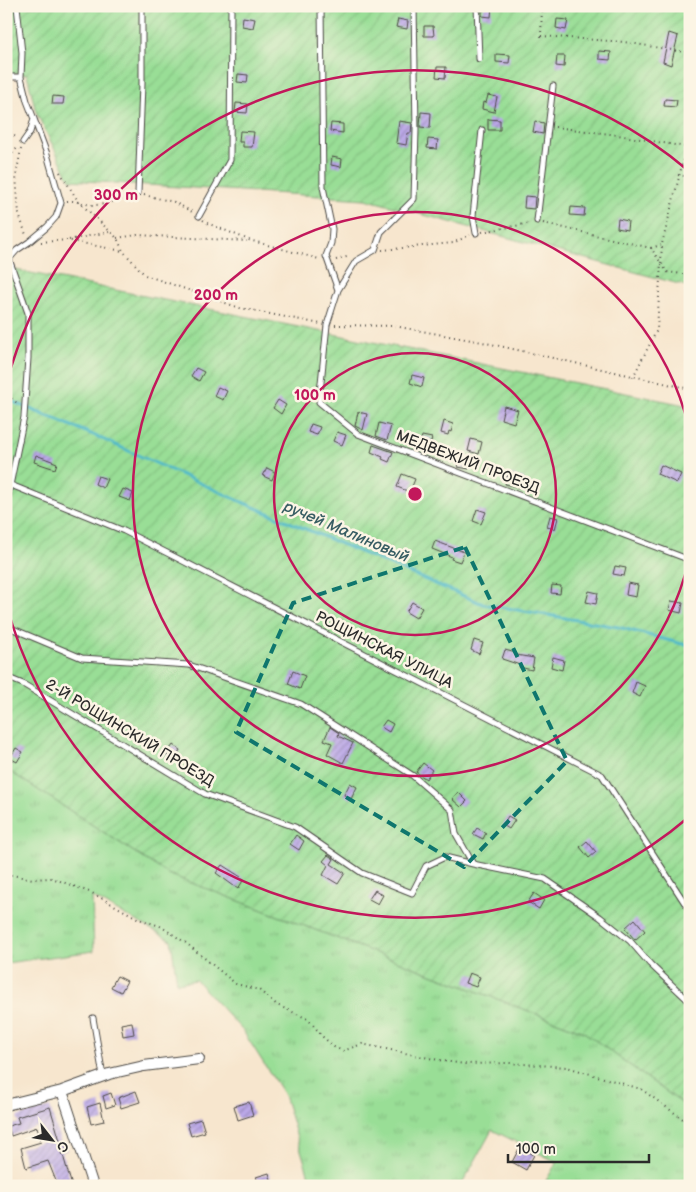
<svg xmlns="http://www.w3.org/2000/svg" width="696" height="1192" font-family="'Balsamiq Sans',sans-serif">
<defs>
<pattern id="grass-tufts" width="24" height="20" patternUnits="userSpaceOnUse" patternTransform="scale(1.25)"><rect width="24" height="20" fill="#99de96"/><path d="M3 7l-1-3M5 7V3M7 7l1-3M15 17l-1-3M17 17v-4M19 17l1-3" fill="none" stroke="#84bf81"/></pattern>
<pattern id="garden-furrows" width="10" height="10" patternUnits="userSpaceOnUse" patternTransform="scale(1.25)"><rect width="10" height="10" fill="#99de96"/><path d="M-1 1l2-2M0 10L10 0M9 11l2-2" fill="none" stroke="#84bf81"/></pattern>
<pattern id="building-hatch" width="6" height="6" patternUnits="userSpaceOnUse" patternTransform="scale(1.25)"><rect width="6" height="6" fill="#bba8e8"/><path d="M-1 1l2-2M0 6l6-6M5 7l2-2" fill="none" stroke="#9889bc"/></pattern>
</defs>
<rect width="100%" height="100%" fill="#fcf5e5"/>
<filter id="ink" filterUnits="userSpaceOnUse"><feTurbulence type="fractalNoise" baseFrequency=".02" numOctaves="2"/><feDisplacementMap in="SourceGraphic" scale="10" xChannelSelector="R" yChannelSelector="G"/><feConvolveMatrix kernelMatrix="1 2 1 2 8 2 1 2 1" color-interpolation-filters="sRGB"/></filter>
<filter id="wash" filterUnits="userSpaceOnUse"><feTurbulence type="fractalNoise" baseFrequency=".0096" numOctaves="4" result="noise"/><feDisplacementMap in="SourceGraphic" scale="20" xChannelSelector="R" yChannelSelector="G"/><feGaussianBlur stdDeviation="1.12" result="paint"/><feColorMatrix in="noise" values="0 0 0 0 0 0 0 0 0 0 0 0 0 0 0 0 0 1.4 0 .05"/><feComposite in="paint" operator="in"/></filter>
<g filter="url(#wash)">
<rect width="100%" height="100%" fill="#f7e6ce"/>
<path fill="url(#grass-tufts)" stroke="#628460" d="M 6,769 L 168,874 L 584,1032 L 690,1109 L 690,1186 L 543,1186 L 557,1162 L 492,1130 L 461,1186 L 312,1186 L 284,1095 L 243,1031 L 196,980 L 177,983 L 171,940 L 92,897 L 94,951 L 6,963 Z"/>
<path fill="url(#garden-furrows)" stroke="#628460" d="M 6,6 L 690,6 L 690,287 L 365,199 L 70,180 L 36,112 L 27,74 L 6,74 Z
M 6,268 L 690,406 L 690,1109 L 584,1032 L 168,874 L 6,769 Z"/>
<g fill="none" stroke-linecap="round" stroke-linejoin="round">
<path stroke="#4eb9ca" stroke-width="3" d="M 6,399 L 91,434 L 242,502 L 483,604 L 618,627 L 690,646"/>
</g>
<g id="blocks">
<path fill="url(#building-hatch)" d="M 484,6 L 492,6 L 491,17 L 482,16 L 482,10 L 484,10 Z
M 243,17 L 255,19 L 253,28 L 242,26 Z
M 398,19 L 408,21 L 407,29 L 396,27 Z
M 557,19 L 568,20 L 566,30 L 556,28 Z
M 424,26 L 433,26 L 434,36 L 424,36 Z
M 669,33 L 678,36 L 671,65 L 663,62 Z
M 599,51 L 611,52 L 610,60 L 599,59 Z
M 496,54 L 510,55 L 509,63 L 496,62 Z
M 557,56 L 565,56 L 564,67 L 556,66 Z
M 437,67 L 446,67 L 445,78 L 436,77 Z
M 238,74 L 248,75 L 247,83 L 237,82 Z
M 488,95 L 497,97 L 494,112 L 482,109 L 483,102 L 486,103 Z
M 53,96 L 64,97 L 63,104 L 52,104 Z
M 665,99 L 677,100 L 676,107 L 664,106 Z
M 236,103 L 248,104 L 247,113 L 235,112 Z
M 421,112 L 431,113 L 430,128 L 420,127 Z
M 488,119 L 500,120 L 500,130 L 488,130 Z
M 399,121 L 412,123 L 411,133 L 408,133 L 406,145 L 396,143 Z
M 535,121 L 544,123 L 543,134 L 533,132 Z
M 331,123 L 343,124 L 343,133 L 330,131 Z
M 240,131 L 254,132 L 252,147 L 243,147 L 243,142 L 239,142 Z
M 428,139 L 438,140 L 437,149 L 427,148 Z
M 332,157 L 342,159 L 341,167 L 331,165 Z
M 525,196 L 535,197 L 534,209 L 524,208 Z
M 571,207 L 585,208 L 584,216 L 570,215 Z
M 618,219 L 628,221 L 627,230 L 617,228 Z
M 196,368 L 204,372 L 199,381 L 191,376 Z
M 412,375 L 424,378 L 422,387 L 410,383 Z
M 218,387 L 227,391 L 223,400 L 214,396 Z
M 278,400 L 286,405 L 281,414 L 273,408 Z
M 504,406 L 518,410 L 514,423 L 501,419 Z
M 358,412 L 367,414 L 363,430 L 355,426 Z
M 444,421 L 453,424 L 451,432 L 449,431 L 448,435 L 441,433 Z
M 379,423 L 391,426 L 387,440 L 376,436 Z
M 311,424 L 320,427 L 317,435 L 308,432 Z
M 337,432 L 346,435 L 342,445 L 333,441 Z
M 422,436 L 432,438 L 429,450 L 419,448 Z
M 471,439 L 482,442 L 479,454 L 468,451 Z
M 373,445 L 393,452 L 389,462 L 382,459 L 383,457 L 371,452 Z
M 36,455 L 57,463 L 55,469 L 34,462 Z
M 460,459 L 471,462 L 469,469 L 458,467 Z
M 661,465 L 681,474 L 677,483 L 657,474 Z
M 267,468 L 275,472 L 272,480 L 263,476 Z
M 402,474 L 415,479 L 410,492 L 397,487 Z
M 508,474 L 524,478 L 522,488 L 505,484 Z
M 98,476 L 107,479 L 103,488 L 95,484 Z
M 123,489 L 133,493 L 130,501 L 119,497 Z
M 477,509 L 486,512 L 481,524 L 473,521 Z
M 550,516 L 558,518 L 555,529 L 547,527 Z
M 435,541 L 464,552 L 460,562 L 451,559 L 452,557 L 432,549 Z
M 615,566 L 626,568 L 624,576 L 613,574 Z
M 628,583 L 638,585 L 636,597 L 626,595 Z
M 552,585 L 561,586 L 560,594 L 551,593 Z
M 589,591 L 598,593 L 596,604 L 586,602 Z
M 671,601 L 683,603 L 681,613 L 669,610 Z
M 412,602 L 422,608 L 416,618 L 406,612 Z
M 474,640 L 483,643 L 479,654 L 471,650 Z
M 505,650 L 516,653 L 516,655 L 534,658 L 532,670 L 519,667 L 520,665 L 502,659 Z
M 553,657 L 564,660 L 562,670 L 551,667 Z
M 293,671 L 305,676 L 300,689 L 288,684 Z
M 636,682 L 645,686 L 640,697 L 632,693 Z
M 386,720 L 393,724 L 389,732 L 381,727 Z
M 330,727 L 339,733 L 338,736 L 353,743 L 343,763 L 327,754 L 332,743 L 324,740 Z
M 173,745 L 180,750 L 174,760 L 166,755 Z
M 16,748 L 23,752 L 17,762 L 10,758 Z
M 423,763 L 432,770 L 426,779 L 416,772 Z
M 350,783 L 357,787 L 351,799 L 344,795 Z
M 458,792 L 467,801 L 461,807 L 452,799 Z
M 508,816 L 515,820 L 509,829 L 503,825 Z
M 477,828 L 486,833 L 483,839 L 473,834 Z
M 296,835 L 304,841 L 299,850 L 290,844 Z
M 587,841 L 596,852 L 589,858 L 580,847 Z
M 328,855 L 334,859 L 331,864 L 345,873 L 338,884 L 323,875 L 328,865 L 323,861 Z
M 222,865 L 244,879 L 238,889 L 216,873 Z
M 375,890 L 383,895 L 378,904 L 369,899 Z
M 534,893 L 544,900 L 539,909 L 528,902 Z
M 635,919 L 645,931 L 635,940 L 625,928 Z
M 469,973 L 480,977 L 476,987 L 465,983 Z
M 117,976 L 127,981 L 121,992 L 111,987 Z
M 132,1022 L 134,1034 L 123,1036 L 121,1024 Z
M 136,1091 L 140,1102 L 121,1108 L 118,1098 Z
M 111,1093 L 115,1105 L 106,1108 L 103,1096 Z
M 249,1102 L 253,1115 L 238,1120 L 234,1106 Z
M 100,1103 L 104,1121 L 91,1124 L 87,1107 Z
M 50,1107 L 61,1144 L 65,1142 L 67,1150 L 62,1152 L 72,1186 L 58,1186 L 48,1161 L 26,1168 L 21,1148 L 41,1142 L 37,1127 L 11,1136 L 8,1126 L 19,1123 L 17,1117 Z
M 201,1119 L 205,1132 L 191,1136 L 187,1123 Z
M 520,1147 L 534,1155 L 526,1170 L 512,1162 Z
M 269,1173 L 271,1180 L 259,1184 L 256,1177 Z"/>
</g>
</g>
<g filter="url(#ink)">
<use href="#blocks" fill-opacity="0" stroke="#4a4743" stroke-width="1"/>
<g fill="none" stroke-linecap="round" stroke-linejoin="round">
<g stroke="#4a4743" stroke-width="7">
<path id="lane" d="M 17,6 L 22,53 L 21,77 L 27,101 L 34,119 L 30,132 L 23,142
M 321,6 L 323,187 L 332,229 L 331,243 L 326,256 L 338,290 L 327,325 L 319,402 L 358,434 L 690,560
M 477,6 L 479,59
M 6,77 L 21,77
M 138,193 L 142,84 L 142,6
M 199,216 L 230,160 L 231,6
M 537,221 L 553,86
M 476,233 L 473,216 L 482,130
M 338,290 L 356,261 L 375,250 L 381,232 L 414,199 L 416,130 L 414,6
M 6,486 L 11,485 L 124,531 L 602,775 L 690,911
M 6,505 L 24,417 L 28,358 L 28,313 L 9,259 L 17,250 L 29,242 L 47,227 L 56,217 L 61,203 L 47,154 L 34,119
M 6,626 L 82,658 L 189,665 L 301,704 L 412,775 L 452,810 L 456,834 L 473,864 L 545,879 L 600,917 L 630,941 L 650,964 L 690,1002
M 6,677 L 23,684 L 205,794 L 295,827 L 362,873 L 412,893 L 426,866 L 445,857 L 473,864
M 93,1018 L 103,1076"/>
</g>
<g stroke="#4a4743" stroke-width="12">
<path id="street" d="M 62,1091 L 93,1186
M 6,1105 L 62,1091 L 109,1074 L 144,1066 L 199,1059"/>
</g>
<path stroke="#4a4743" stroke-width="2" stroke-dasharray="1 4" stroke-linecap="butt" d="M 542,6 L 541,36 L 624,42 L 690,53
M 555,127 L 618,135 L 686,147
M 6,130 L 17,138
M 21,149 L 16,176 L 19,214 L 26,235
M 6,161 L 18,147
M 60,172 L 78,201 L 117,238 L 123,251 L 145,275 L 240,308 L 321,324
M 678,175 L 690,177
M 144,195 L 174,202 L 194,213
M 67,201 C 77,200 85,205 94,205 C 107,205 121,199 133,195
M 203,220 L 207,223 L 249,240 L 319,259
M 543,223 L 651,248 L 667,272 L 690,275
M 482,232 L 531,223
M 117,238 L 137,235 L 247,241
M 69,240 L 109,232
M 41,242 L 67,240 L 122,251
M 651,248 L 661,245
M 382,250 L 453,243 L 470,235
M 336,260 L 350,256
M 335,325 L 394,326 L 482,342 L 690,389
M 633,377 L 657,330 L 662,244 L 690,134
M 6,385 L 9,396 L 18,404
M 6,874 L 33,879 L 52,878 L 92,893 L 139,919 L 160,926 L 186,943 L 236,984 L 259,990 L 277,1005 L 308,1019 L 323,1037 L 334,1047 L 343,1051 L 362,1044 L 443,1061 L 465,1064 L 509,1063 L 567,1067 L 641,1089 L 690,1124"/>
<use href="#lane" stroke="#fff" stroke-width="5"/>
<use href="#street" stroke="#fff" stroke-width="10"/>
</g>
</g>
<path fill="none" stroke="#0f766e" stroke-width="4" stroke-dasharray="10 6" stroke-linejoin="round" d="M 465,547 L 567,761 L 464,867 L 236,732 L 293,603 Z"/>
<g fill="none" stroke="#c2185b" stroke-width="2.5">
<circle cx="415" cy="494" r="141"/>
<path d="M689 560A282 282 0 1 1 689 428"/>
<path d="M690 816A423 423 0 0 1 6 603M6 385A423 423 0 0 1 690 172"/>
</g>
<g text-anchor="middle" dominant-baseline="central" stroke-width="5" stroke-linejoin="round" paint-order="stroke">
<g font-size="15" fill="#2b2b2b" stroke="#fcf5e5">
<text transform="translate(468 462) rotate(21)">МЕДВЕЖИЙ ПРОЕЗД</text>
<text transform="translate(384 650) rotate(27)">РОЩИНСКАЯ УЛИЦА</text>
<text transform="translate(130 733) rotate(31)">2-Й РОЩИНСКИЙ ПРОЕЗД</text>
</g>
<g font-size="16" font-style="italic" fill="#375d63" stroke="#fcf5e5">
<text transform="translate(346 532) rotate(23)">ручей Малиновый</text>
</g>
</g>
<circle cx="415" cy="494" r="8" fill="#c2185b" stroke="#fcf5e5" stroke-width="2.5"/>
<g font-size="15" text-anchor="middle" font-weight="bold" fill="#c2185b" stroke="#fcf5e5" stroke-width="5" stroke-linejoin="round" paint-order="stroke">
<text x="116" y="200">300 m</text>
<text x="216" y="300">200 m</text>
<text x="315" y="400">100 m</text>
</g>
<rect width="696" height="1192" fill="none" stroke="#fcf5e5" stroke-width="25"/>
<g transform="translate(52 1140) rotate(121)" stroke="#fcf5e5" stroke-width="4" paint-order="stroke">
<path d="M0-4L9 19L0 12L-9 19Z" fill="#2b2b2b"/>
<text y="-8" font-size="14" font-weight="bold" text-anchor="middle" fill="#2b2b2b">С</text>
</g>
<path d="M508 1154v8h141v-8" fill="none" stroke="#2b2b2b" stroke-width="2.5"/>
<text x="516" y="1154" font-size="15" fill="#2b2b2b" stroke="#fcf5e5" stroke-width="4" paint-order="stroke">100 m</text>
</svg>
